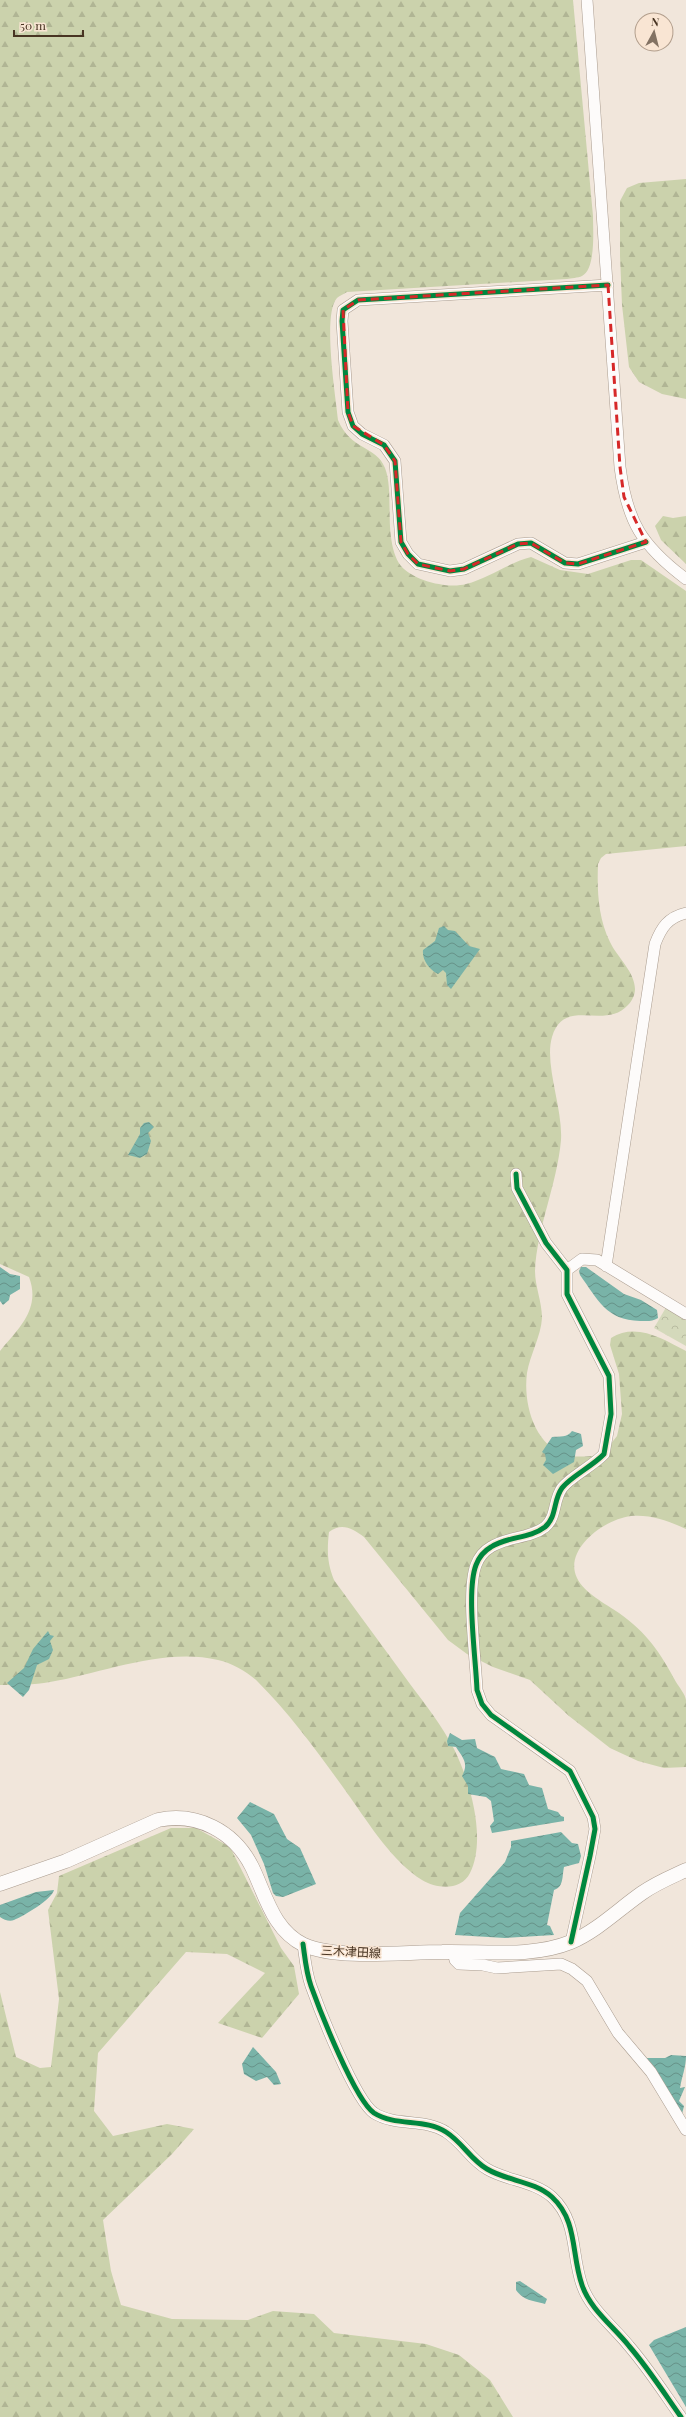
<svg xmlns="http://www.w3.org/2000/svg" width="686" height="2417" font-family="'Playfair Display','Noto Sans JP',serif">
<defs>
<pattern id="forest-firs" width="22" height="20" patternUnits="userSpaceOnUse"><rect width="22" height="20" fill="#cbd2ac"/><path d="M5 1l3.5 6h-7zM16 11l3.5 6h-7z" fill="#b0b594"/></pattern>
<pattern id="park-crowns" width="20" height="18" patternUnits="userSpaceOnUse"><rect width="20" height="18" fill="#d4d9bb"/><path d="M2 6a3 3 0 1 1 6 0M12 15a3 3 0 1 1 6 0" fill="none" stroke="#b8bba0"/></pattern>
<pattern id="water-waves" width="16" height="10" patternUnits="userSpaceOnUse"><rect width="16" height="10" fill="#79b3a8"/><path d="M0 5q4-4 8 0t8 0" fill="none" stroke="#659288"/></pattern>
</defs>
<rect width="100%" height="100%" fill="#f1e6db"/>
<path fill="url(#forest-firs)" d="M 0,0 L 573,0 L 593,216 C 593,230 596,269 582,276 C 578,278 571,278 567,279 L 347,292 C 344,294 339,296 337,298 C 322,314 336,398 338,420 C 351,451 376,445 385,468 C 392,485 388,518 391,537 C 392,546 395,559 401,566 C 414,581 448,589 466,584 C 489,578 508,563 531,557 L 560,570 L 588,574 L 631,560 L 641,560 L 686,591 L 686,846 L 606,854 L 601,858 L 598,864 C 597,890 598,918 610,942 C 617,957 635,972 635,989 C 635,995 632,1001 628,1005 C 605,1031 564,996 552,1037 C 544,1064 563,1108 561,1140 C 557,1185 537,1227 535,1271 C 535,1286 542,1302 542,1318 C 541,1336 530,1355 527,1373 C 523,1403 534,1445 566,1455 C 577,1458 591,1456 602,1455 L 617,1436 L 622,1414 L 619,1374 L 610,1345 L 611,1338 C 636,1322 663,1339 686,1351 L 686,1529 C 669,1521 650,1514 631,1516 C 605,1519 563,1549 577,1578 C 584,1593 606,1604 619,1613 C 647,1633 660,1652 676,1682 C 679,1687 685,1694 686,1700 C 686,1722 686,1745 686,1767 L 664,1768 L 638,1761 L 610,1748 L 569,1716 L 530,1680 L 493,1667 L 467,1654 L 448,1640 L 364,1537 C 353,1529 342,1522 329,1532 C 327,1550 327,1563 334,1580 C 359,1615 385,1649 410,1684 C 426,1705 442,1726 454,1749 C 470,1781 487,1839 470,1873 C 461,1891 437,1889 422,1880 C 393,1862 369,1824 350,1797 C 322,1758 292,1716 258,1682 C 248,1672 232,1663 218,1660 C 165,1647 102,1673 50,1682 C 34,1685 17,1685 0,1685 L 0,1351 C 19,1328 41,1309 29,1277 L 0,1264 Z
M 686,179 L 686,399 L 662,394 L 639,382 L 629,367 L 622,305 L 620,256 L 620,201 L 627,188 L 639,183 Z
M 663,516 L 673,518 L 686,516 L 686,564 L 661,540 L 655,526 Z
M 171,1828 L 196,1828 L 230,1847 L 281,1948 L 294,1966 L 299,1994 L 262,2038 L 218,2023 L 265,1973 L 227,1954 L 186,1952 L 98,2053 L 94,2111 L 113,2136 L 167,2124 L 194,2129 L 172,2154 L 103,2220 L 111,2271 L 121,2305 L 172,2319 L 248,2320 L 273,2311 L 314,2314 L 334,2333 L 426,2344 L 459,2355 L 490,2380 L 513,2417 L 0,2417 L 0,1992 L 16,2057 L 40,2068 L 51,2067 L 59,1999 L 48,1910 L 57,1893 L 59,1876 Z"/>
<path fill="url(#park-crowns)" d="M 668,1304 L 686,1314 L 686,1346 L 654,1328 Z"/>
<path fill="url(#water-waves)" d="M 444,926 L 448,930 L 455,931 L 469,946 L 480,949 L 451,989 L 447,985 L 446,973 L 443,970 L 438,974 C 429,969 422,960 423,950 L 435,941 L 439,928 Z
M 149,1122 L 154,1127 L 148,1133 L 151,1141 L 147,1154 L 140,1158 L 128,1155 L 140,1134 L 140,1128 L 144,1123 Z
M 0,1267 L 10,1274 L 20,1276 L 20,1289 L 10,1295 L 9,1300 L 3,1305 L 0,1301 Z
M 581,1267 L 586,1267 L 624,1294 L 641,1300 L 657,1310 L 658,1318 C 652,1322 647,1321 640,1321 C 606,1320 598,1300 580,1275 L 579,1271 Z
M 572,1431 L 581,1434 L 583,1446 L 576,1450 L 574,1462 L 553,1474 L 543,1465 L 546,1460 L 545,1454 L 542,1452 L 552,1437 C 560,1436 567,1438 572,1431 Z
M 48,1631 L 50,1635 L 54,1636 L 50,1641 L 53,1650 L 49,1659 L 37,1665 L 29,1690 L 23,1697 L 7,1683 L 24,1668 L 33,1649 Z
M 450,1733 L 462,1740 L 475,1739 L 477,1748 L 495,1757 L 501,1769 L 524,1774 L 529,1785 L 542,1788 L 548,1809 L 558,1812 L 561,1816 L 564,1817 L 564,1821 L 492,1833 L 490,1826 L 494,1821 L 491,1801 L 486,1797 L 468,1794 L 468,1786 L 462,1776 C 469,1763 463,1758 456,1747 L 448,1746 L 447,1741 Z
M 250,1802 L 274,1814 L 287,1839 L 300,1848 L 316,1884 L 283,1897 L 276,1896 L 273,1893 L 264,1864 L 251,1835 L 237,1818 Z
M 561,1832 L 572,1843 L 578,1844 L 581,1856 L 579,1863 L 564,1867 C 562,1876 564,1887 554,1890 L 547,1925 L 550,1926 L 554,1935 L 505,1938 L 455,1935 L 460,1913 L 505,1862 L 511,1847 L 511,1841 Z
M 54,1890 C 52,1899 24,1916 14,1920 C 10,1922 4,1920 0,1917 L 0,1905 L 36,1892 Z
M 253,2047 L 276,2072 L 281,2084 L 274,2085 L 267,2077 L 256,2081 L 244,2074 L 242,2064 Z
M 671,2055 L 686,2056 C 686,2067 682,2076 680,2088 L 685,2087 L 679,2101 L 684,2106 L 682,2114 L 645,2058 L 665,2058 Z
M 520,2281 L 547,2299 L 545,2304 C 532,2300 524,2301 516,2290 L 516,2282 Z
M 686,2327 L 686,2407 L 649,2345 L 654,2340 Z"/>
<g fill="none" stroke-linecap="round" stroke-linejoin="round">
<g stroke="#aa9c8f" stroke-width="12">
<path id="minor" d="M 587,0 L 620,467 C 627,522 642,546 686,579
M 608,285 L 358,300 L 343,310 L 342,321 L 348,412 L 353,426 L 362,434 L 384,445 L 395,461 L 401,542 L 408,554 L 418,564 L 450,571 L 464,569 L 518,544 L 531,543 L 565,563 L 578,564 L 646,542
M 516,1174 L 517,1188 L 546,1243 L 567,1270 L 567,1294 L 609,1376 L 611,1414 L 604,1454 C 593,1466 570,1477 562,1488 C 553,1500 557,1517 545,1527 C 529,1539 508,1536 491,1547 C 484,1551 479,1557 476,1565 C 466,1591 476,1660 477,1690 L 482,1704 L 491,1715 L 570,1771 L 593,1817 L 595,1829 L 590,1856 L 571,1942
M 606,1266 L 655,944 C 661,928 668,917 686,913
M 567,1270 L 582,1259 L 597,1260 L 686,1314
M 303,1944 C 305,1958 306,1972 311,1986 C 320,2011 355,2100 374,2113 C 396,2127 425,2118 446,2132 C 462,2142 471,2160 487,2169 C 507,2181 534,2181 552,2197 C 578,2221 571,2254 582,2285 C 590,2309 613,2326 629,2346 C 648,2368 664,2393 681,2417
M 453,1952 L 455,1960 L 459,1964 L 483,1965 L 497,1968 L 561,1964 L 572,1969 L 587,1981 L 618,2033 L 651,2072 L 686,2130"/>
</g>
<g stroke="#aa9c8f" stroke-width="15">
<path id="major" d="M 0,1884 L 66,1861 L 158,1820 C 197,1812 234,1831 252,1867 C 266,1896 273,1930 304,1945 C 339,1960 403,1952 442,1952 C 484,1951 532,1958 571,1942 C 597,1931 619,1909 642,1893 C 656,1883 671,1877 686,1870"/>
</g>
<use href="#minor" stroke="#fdfbfa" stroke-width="11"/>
<use href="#major" stroke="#fdfbfa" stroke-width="14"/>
<g stroke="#f9e5d3" stroke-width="8">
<path id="cycleway" d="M 608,285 L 358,300 L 343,310 L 342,321 L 348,412 L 353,426 L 362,434 L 384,445 L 395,461 L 401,542 L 408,554 L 418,564 L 450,571 L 464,569 L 518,544 L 531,543 L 565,563 L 578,564 L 646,542
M 516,1174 L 517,1188 L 546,1243 L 567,1270 L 567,1294 L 609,1376 L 611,1414 L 604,1454 C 593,1466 570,1477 562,1488 C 553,1500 557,1517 545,1527 C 529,1539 508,1536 491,1547 C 484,1551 479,1557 476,1565 C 466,1591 476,1660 477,1690 L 482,1704 L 491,1715 L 570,1771 L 593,1817 L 595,1829 L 590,1856 L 571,1942
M 303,1944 C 305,1958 306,1972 311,1986 C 320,2011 355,2100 374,2113 C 396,2127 425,2118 446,2132 C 462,2142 471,2160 487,2169 C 507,2181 534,2181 552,2197 C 578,2221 571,2254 582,2285 C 590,2309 613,2326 629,2346 C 648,2368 664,2393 681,2417"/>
</g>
<use href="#cycleway" stroke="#00873e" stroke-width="5"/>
</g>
<path fill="none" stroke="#d62828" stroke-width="3" stroke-dasharray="8 5" stroke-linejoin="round" d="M 608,285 L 620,467 L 624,497 L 646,542 L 578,564 L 565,563 L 531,543 L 518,544 L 464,569 L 450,571 L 418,564 L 408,554 L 401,542 L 395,461 L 384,445 L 353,426 L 348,412 L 343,310 L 358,300 Z"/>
<g text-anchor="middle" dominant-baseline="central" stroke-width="3" stroke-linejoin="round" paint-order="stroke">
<g font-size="12" fill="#483422" stroke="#f9e5d3">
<text transform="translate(351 1951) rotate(3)">三木津田線</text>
</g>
</g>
<g transform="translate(654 32) rotate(7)"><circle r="19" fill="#f9e5d3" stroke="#b29e8c"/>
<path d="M0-3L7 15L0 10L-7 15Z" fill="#837263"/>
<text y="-6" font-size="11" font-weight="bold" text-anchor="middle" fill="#483422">N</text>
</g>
<path d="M14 30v6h69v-6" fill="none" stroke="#483422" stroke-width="2"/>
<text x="20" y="30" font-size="12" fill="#483422" stroke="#f9e5d3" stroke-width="3" paint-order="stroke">50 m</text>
</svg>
